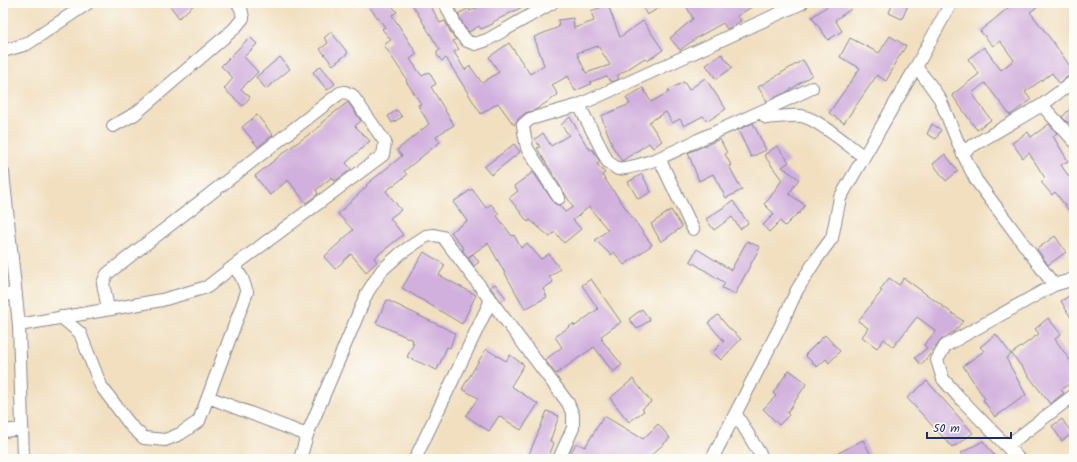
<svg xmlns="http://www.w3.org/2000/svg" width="1077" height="462" font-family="Kalam,sans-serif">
<rect width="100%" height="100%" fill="#fdfcf7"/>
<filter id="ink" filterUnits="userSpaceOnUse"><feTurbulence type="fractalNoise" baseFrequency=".025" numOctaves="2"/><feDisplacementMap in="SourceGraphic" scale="8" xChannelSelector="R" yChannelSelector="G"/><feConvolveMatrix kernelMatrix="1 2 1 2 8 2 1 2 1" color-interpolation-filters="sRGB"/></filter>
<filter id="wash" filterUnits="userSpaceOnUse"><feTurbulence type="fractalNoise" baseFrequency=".012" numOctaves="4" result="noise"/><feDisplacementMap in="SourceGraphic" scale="16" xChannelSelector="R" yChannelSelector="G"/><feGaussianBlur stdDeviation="0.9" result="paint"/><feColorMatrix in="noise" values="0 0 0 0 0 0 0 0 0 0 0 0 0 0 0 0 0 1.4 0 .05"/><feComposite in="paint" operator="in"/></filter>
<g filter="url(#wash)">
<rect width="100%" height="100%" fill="#f1dfc0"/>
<g id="blocks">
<path fill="#d1b0dd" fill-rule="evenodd" d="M 168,3 L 196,3 L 179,18 Z
M 366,3 L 390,3 L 397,12 L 392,15 L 417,54 L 410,59 L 422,76 L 429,72 L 436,84 L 431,87 L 454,125 L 436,136 L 440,142 L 404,171 L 407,175 L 386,191 L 401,210 L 390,218 L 403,235 L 374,258 L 377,262 L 366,272 L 351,254 L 335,269 L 324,257 L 353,230 L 338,214 L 367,186 L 366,185 L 402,156 L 397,150 L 429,124 L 418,105 L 421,104 L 406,81 L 407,80 L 384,45 L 391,40 L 382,29 L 385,27 Z
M 418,3 L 429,3 L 440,23 L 445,21 L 452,35 L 456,39 L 453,41 L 459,49 L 454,52 L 465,70 L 470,66 L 482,83 L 499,72 L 489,57 L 509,43 L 530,74 L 544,65 L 534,37 L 559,27 L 558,20 L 573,18 L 574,28 L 594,21 L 591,11 L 608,5 L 620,37 L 643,21 L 663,50 L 647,61 L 645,58 L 617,76 L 619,79 L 611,82 L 607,76 L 590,82 L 591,84 L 575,91 L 568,76 L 552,85 L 558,95 L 535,110 L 525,113 L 518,119 L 514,125 L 498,103 L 481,114 L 446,58 L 442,61 L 437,55 L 437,52 L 440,50 L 413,6 ZM 598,46 L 610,65 L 586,73 L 577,53 Z
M 488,3 L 530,3 L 493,22 L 493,24 L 481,29 L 479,26 L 469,32 L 465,28 L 458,14 L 469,8 L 470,11 Z
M 640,3 L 667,3 L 647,15 Z
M 685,3 L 758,3 L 737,16 L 741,21 L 731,27 L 727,29 L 723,23 L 698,37 L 680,50 L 670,38 L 693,19 Z
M 832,3 L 847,3 L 851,9 L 835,20 L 842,31 L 828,40 L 812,17 Z
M 893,3 L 909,3 L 902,19 L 889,13 Z
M 1012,3 L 1043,3 L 1030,12 L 1053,42 L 1074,72 L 1074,74 L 1070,75 L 1059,83 L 1052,73 L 1025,92 L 1031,100 L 1010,115 L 985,83 L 972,93 L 991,120 L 977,130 L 952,95 L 979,74 L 968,59 L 984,47 L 1001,70 L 1014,60 L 1000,41 L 993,46 L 980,31 L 1008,8 L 1007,7 Z
M 331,32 L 348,53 L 333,65 L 320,49 L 328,43 L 324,38 Z
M 890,36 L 906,46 L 893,66 L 894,67 L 886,81 L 877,75 L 844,123 L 829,113 L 860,68 L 840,57 L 850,38 L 879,53 Z
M 250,37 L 257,44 L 244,57 L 258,72 L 241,89 L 250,97 L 243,106 L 224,89 L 233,78 L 221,66 Z
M 722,54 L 732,68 L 716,79 L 706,65 Z
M 280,57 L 290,69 L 266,89 L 256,77 Z
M 803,60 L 812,75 L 785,93 L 767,101 L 758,87 Z
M 321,66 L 335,84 L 327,90 L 313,72 Z
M 705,78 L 726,109 L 708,121 L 703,116 L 684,126 L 680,119 L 672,123 L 666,112 L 649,122 L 662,141 L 653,148 L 649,143 L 622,161 L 611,144 L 612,144 L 601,116 L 630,104 L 626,98 L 643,88 L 651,102 L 669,92 L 668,90 L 684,82 L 689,90 Z
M 348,102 L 361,121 L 355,126 L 370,141 L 346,163 L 351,169 L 335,181 L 332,177 L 316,190 L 318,194 L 306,203 L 288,180 L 270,195 L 255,176 L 287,150 L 322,125 L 321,123 Z
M 1070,109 L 1074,113 L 1074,116 L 1068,123 L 1062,117 Z
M 397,110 L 402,117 L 392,123 L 388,116 Z
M 257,115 L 273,135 L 258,147 L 242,127 Z
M 570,117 L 588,148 L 589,147 L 590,150 L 592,149 L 599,160 L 600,162 L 597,164 L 605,173 L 602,175 L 652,245 L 624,265 L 614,252 L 611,255 L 595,240 L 608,230 L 589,207 L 573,220 L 581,229 L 564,243 L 555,232 L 550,237 L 530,220 L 528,222 L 509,198 L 518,191 L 514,186 L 533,172 L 555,204 L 559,205 L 565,212 L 573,207 L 537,148 L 540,147 L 535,139 L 543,133 L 551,146 L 569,135 L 561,125 Z
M 753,123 L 766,150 L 751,157 L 738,130 Z
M 932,124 L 941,130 L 936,139 L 927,134 Z
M 1049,124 L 1057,133 L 1053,136 L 1068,161 L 1061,165 L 1074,184 L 1074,217 L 1055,192 L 1052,195 L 1041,182 L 1045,178 L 1029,153 L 1023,158 L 1012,143 L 1028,132 L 1031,137 Z
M 720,139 L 727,153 L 725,154 L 731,165 L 729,166 L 742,190 L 726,198 L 713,174 L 699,181 L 688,153 Z
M 514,144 L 520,152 L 491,175 L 484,167 Z
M 777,146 L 789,162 L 782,167 L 799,179 L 789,194 L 805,205 L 799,214 L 798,213 L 785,226 L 780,221 L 769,232 L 763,225 L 774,214 L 764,204 L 769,199 L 782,180 L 764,155 Z
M 945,154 L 958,171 L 946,181 L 933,164 Z
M 642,174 L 651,192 L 638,199 L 628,182 Z
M 472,189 L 486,208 L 491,204 L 499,214 L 497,216 L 512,236 L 514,235 L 521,248 L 527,243 L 541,259 L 549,254 L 560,269 L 549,277 L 553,282 L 543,289 L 547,297 L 525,309 L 488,243 L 468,257 L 462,250 L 464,249 L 451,232 L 467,221 L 453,202 Z
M 733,201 L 748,223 L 740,229 L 732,217 L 714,230 L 706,219 Z
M 671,210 L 682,227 L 661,242 L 651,224 Z
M 1055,236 L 1066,252 L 1048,265 L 1037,249 Z
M 747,241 L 760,247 L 735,294 L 722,288 L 725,283 L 690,261 L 697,249 L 731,270 Z
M 424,252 L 445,265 L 439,275 L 463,288 L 476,295 L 462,324 L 402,288 Z
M 473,254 L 479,262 L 474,266 L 468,258 Z
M 889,278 L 899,285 L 904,278 L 963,321 L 954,332 L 944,337 L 939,342 L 935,348 L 921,365 L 915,358 L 927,348 L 924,345 L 936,331 L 917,317 L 893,347 L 884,339 L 877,348 L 862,337 L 868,328 L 858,321 L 882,291 L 880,290 Z
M 591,279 L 621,322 L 601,336 L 603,339 L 601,339 L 622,365 L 613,372 L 594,347 L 556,374 L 545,360 L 562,347 L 555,337 L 573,324 L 575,326 L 598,309 L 582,285 Z
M 495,284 L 506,298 L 501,301 L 490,287 Z
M 1074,293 L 1074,323 L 1061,301 Z
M 387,300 L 455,333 L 450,348 L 447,347 L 437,370 L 407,357 L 414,343 L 412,343 L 413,340 L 376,323 Z
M 642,309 L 650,320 L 637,329 L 629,319 Z
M 718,315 L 727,326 L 741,339 L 721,360 L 713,352 L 724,341 L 708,323 Z
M 1048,318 L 1061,334 L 1055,339 L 1074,366 L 1074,380 L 1061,390 L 1064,393 L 1050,404 L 1012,354 L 1006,358 L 1026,395 L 995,417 L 983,400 L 985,399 L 963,366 L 984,351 L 980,347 L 996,334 L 1011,354 L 1039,334 L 1035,329 Z
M 825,335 L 840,351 L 829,363 L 826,359 L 817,367 L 805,355 Z
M 486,349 L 506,361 L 510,355 L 524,365 L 511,386 L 538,404 L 521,430 L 499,416 L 489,431 L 466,416 L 478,398 L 462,389 Z
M 789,370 L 807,383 L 787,413 L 789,415 L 779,425 L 763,409 L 776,396 L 773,393 Z
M 633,379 L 651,402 L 642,409 L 644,411 L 629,422 L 610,398 Z
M 927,381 L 973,433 L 955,446 L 955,445 L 952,447 L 907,398 Z
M 547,411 L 559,416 L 550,441 L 554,443 L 548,459 L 533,459 L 528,457 Z
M 604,416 L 643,439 L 658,424 L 670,438 L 647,459 L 568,459 L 576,443 L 585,447 Z
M 1062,419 L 1072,434 L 1062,441 L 1052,426 Z
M 863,440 L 873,459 L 827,459 Z
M 983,441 L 997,459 L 966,459 L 961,453 Z"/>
</g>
</g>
<g filter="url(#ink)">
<use href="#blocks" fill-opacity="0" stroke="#86878f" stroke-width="1"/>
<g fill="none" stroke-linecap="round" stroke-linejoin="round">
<g stroke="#86878f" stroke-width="14">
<path id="minor" d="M 445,3 L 459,32 L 467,41 L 475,44 L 487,40 L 552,3
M 3,51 L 27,44 L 88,3
M 916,67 L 928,82 L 940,99 L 962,152 L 976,180 L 1054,285
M 579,105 L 608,162 L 618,169 C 647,166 673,152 698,140 C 736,123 774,106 812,88
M 1042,105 L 1074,141
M 761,112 L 767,118 C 777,117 791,115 801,116 C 817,118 849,146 863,156
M 113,126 L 135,114 L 234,29 L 243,18 L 241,8 L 237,3
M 962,152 L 1042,105 L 1074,81
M 659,158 L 693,229
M 3,173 L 19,325 L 23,459
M 559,198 L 527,148 L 524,132 L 523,125 L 530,119 L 579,105 L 802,3
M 3,295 L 16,294
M 61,317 L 80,333 L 101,386 L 131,426 L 144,438 L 165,440 L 180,434 L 199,421 L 247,292 L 242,278 L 234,266
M 19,325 L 162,300 L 207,287 L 234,266 L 383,155 L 385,142 L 352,95 L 345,92 L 340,93 L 107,274 L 103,283 L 108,309
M 208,397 L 307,435
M 736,414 L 763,459
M 3,431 L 22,429
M 1007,446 L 1074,395
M 300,459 L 307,435 L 367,293 L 382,270 L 401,253 L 426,236 L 434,235 L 443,237 L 568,403 L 573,415 L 573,428 L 559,459
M 415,459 L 491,300
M 712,459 L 780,327 L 797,290 L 815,261 L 832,238 L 840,198 L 916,67 L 951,3
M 1019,459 L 958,396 L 943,379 L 937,360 L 945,346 L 1054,285 L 1074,279"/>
</g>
<use href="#minor" stroke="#fff" stroke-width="12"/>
</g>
</g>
<rect width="1077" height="462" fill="none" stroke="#fdfcf7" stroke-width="16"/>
<path d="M927 432v6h84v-6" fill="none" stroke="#1b2f5e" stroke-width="2"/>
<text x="933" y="432" font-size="12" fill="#1b2f5e" stroke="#fdfcf7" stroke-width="3" paint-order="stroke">50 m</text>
</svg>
